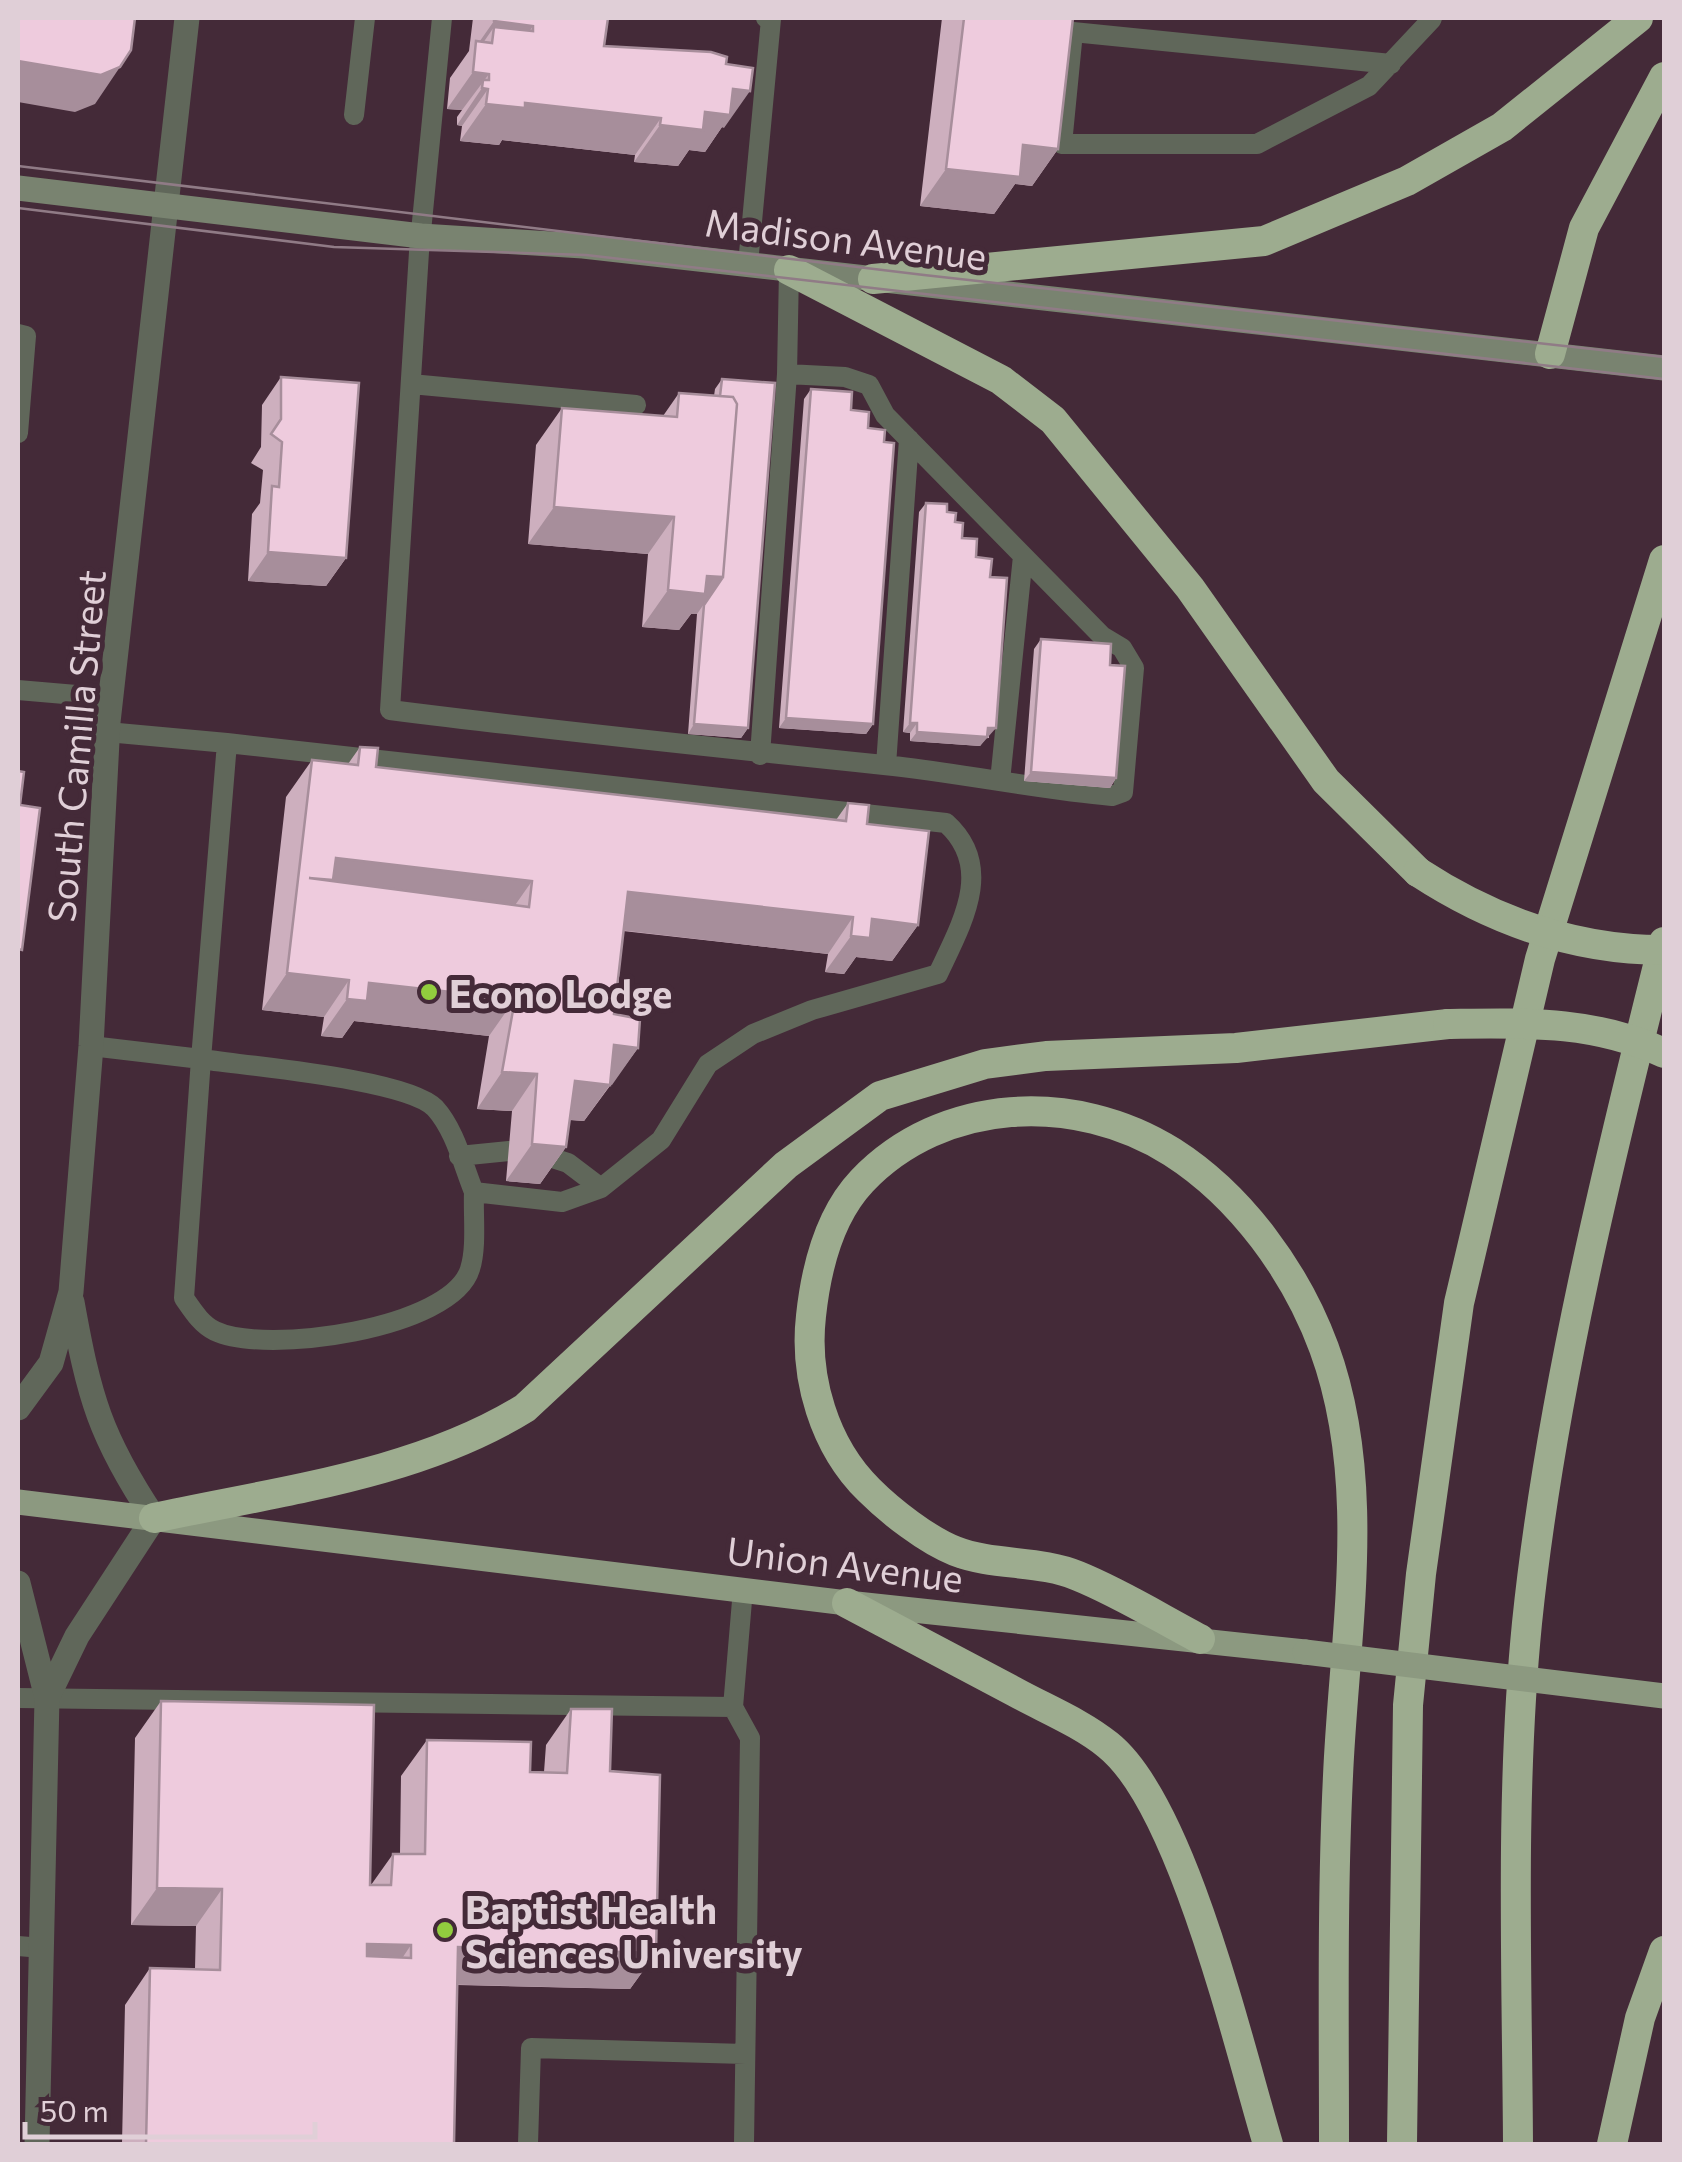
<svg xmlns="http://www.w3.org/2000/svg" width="1682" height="2162" font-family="Commissioner,sans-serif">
<rect width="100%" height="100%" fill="#442a38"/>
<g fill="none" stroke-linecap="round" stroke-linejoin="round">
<path stroke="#60675a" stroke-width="20" d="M 442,18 L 419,252 L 390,710 C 555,731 719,748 884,765 C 961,773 1035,789 1112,796 L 1123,792 L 1134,668 L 1122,648 L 1102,636 L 885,415 L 869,385 L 845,377 L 787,374
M 1391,64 L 1073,32 L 1062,144 L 1257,144 L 1369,86 L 1431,20 L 1432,18
M 354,115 L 365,18
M 748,264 L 771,19 L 766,18
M 18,334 L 26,336 L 18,433
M 411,384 L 636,405
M 18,690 L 111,698
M 107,732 L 227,743
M 760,755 L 787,374 L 789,270
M 886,765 L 909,439
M 1000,781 L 1023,556
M 91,1046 L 201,1059 L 184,1298 C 193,1311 201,1324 215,1331 C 265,1355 452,1329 470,1269 C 477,1247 473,1216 474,1192 L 562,1202 L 601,1188 L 661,1140 L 708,1064 L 753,1034 L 812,1010 L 938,974 C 962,923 995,867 946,823 L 227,743 L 201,1059 C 247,1066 407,1079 435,1108 C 455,1130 463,1165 474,1192
M 543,1155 L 568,1163 L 601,1188
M 459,1156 L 509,1151
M 743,1589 L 733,1707 L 750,1738 L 744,2144
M 18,1698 L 733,1707
M 18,1946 L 42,1948
M 528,2144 L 531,2048 L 745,2054"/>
<path stroke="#60675a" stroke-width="25" d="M 18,1408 L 51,1363 L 71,1292 L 91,1046 L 108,722 L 187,18
M 18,1583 L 47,1698 L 37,2144
M 47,1698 L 77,1636 L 154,1518 C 100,1437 89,1397 72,1302"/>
<path stroke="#798370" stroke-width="25" d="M 18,188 L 421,236 L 583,246 L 1664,368"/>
<path stroke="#8c9980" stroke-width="25" d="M 18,1502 L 847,1603 L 1305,1652"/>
<path stroke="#9dac8f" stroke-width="30" d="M 789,270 L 1001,380 L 1053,420 L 1190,588 L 1326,781 L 1418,872
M 873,279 L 1264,241 L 1407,181 L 1502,127 L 1638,18
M 1550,354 L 1584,228 L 1664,77
M 154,1518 C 278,1491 417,1475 525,1408 L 786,1165 L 880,1096 L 985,1064 L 1046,1056 L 1236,1048 L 1448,1024
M 847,1603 C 903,1633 959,1662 1015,1692 C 1046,1709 1081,1723 1108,1745 C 1183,1805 1239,2048 1268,2144
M 1200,1639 C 1160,1618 1120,1593 1078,1576 C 1040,1560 993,1566 955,1551 C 927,1540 890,1511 869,1490 C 824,1446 804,1377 811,1316 C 816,1269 828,1217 862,1181 C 942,1097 1075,1091 1172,1152 C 1241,1196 1296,1272 1324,1348 C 1374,1484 1344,1635 1338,1776 C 1332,1899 1334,2022 1334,2144
M 1402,2144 L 1408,1705 L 1421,1574 L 1459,1303 L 1540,959 L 1664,560
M 1518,2144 C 1517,1972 1510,1795 1527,1623 C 1550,1399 1609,1160 1664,942
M 1612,2144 L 1640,2018 L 1664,1951"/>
<path stroke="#907b86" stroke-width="2.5" d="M 18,166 L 924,275 L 1664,357
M 18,208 L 334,247 L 586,255 L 1664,379"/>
<path stroke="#8c9980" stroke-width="25" d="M 1305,1652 L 1664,1696"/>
<path stroke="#9dac8f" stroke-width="30" d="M 1418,872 C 1493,921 1574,950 1664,950
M 1448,1024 C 1525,1023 1594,1020 1664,1053"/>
</g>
<path fill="#cdafbe" d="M 473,18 L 608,18 L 604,46 L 724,128 L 722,127 L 705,152 L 689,150 L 678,166 L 634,162 L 635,155 L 502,140 L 499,145 L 460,141 L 462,126 L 457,125 L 457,117 L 462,110 L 447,109 L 450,78 L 469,51 Z
M 942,18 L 1073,18 L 1058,149 L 1032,186 L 1015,184 L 994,214 L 920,206 Z
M 281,377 L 346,558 L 326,586 L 248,581 L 252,514 L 260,503 L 263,470 L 251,463 L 261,447 L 262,405 Z
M 722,379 L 748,728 L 741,738 L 688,734 L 697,614 L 691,614 L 679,630 L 642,627 L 648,554 L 528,544 L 536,445 L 562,408 L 663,416 L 679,393 L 714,396 L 715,389 Z
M 811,389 L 851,410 L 868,428 L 873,724 L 866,734 L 779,728 L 804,399 Z
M 926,503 L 947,512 L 955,522 L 962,538 L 990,577 L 989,738 L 986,738 L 980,746 L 910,741 L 910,733 L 903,732 L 919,512 Z
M 1041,639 L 1110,665 L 1116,778 L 1110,788 L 1024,781 L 1034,649 Z
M 360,747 L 376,767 L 836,820 L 848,803 L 867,824 L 918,925 L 892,961 L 856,957 L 844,974 L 825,972 L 828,954 L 623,931 L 614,1014 L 638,1048 L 584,1121 L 569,1120 L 566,1147 L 540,1184 L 506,1181 L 512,1111 L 477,1109 L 489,1036 L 354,1021 L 342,1038 L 321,1036 L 324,1017 L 262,1010 L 286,797 L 312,760 L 348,764 Z
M 161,1701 L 371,1885 L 393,1854 L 400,1854 L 401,1776 L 427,1740 L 530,1772 L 544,1772 L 546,1745 L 571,1709 L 610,1771 L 656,1953 L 630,1989 L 457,1985 L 454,2144 L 122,2144 L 125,2005 L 150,1968 L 195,1969 L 196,1926 L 131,1925 L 135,1738 Z"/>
<path fill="#a78e9b" d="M 494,21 L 533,26 L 507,63 L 492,43 L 494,27 L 474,56 L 475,48 Z
M 18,61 L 120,67 L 95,104 L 75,112 L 18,102 Z
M 473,72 L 489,74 L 462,110 L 447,109 Z
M 482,88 L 488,89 L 462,126 L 457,125 Z
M 733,89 L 750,91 L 724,128 L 722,127 L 705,152 L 689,150 L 678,166 L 634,162 L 660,125 L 705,112 Z
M 525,103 L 661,118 L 635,155 L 502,140 L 499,145 L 460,141 L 486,104 Z
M 1023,145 L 1058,149 L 1032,186 L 1015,184 L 994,214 L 920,206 L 946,169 Z
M 554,507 L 674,517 L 648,554 L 528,544 Z
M 268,552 L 346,558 L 326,586 L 248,581 Z
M 707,576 L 723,577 L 697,614 L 691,614 L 679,630 L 642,627 L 668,590 Z
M 786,718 L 873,724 L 866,734 L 779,728 Z
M 910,723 L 917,723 L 910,733 L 903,732 Z
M 694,724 L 748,728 L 741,738 L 688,734 Z
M 988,728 L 996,728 L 980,746 L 910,741 L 917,732 Z
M 1031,772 L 1116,778 L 1110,788 L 1024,781 Z
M 336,858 L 532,881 L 506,918 L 309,878 Z
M 628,892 L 853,917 L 828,954 L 602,928 Z
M 872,919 L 918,925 L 892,961 L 856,957 L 844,974 L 825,972 L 851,936 Z
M 287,973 L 349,980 L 324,1017 L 262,1010 Z
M 369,983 L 515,999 L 489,1036 L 354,1021 L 342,1038 L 321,1036 L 347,999 Z
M 614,1045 L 638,1048 L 612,1085 L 588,1082 Z
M 502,1072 L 537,1074 L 512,1111 L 477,1109 Z
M 575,1081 L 610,1085 L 584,1121 L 549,1118 Z
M 532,1144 L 566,1147 L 540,1184 L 506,1181 Z
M 157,1888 L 222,1889 L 196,1926 L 131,1925 Z
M 367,1944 L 411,1945 L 386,1982 L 342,1981 Z
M 458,1947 L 656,1953 L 630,1989 L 432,1984 Z"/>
<path fill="#eecbdd" stroke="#a78e9b" stroke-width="2.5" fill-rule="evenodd" d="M 18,18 L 135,18 L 131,50 L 120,67 L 101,75 L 18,61 Z
M 494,18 L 608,18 L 604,46 L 711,52 L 727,57 L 726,64 L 753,68 L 750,91 L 733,89 L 730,115 L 705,112 L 703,130 L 660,125 L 661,118 L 525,103 L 525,108 L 486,104 L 488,89 L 482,88 L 483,80 L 489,80 L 489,74 L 473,72 L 476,41 L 492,43 L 494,27 L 533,31 L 533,26 L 494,21 Z
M 964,18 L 1073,18 L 1058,149 L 1023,145 L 1020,177 L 946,169 Z
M 281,377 L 359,383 L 346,558 L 268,552 L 272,486 L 279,487 L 282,442 L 271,434 L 281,419 Z
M 722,379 L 775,383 L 748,728 L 694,724 L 704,605 L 723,577 L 737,404 L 733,397 L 720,396 Z
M 811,389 L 852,392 L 851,410 L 869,412 L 868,428 L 885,430 L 884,442 L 894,443 L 873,724 L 786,718 Z
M 679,393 L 733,397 L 737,404 L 723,577 L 707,576 L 705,594 L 668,590 L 674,517 L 554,507 L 562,408 L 677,417 Z
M 926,503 L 947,504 L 947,512 L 956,513 L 955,522 L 963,523 L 962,538 L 977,539 L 976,557 L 992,559 L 990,577 L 1007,578 L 996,728 L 988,728 L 987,737 L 917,732 L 917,723 L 910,723 Z
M 1041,639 L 1111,644 L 1110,665 L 1125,666 L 1116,778 L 1031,772 Z
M 360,747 L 378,748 L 376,767 L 846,821 L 848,803 L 869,805 L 867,824 L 929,831 L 918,925 L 872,919 L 870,938 L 851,936 L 853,917 L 628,892 L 614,1014 L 640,1019 L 638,1048 L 614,1045 L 610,1085 L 575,1081 L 566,1147 L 532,1144 L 537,1074 L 502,1072 L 515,999 L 369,983 L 367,1001 L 347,999 L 349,980 L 287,973 L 312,760 L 358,765 ZM 336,858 L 532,881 L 529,907 L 309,878 L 333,880 Z
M 18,771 L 24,772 L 20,805 L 40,808 L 22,950 L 18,949 Z
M 161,1701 L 374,1705 L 370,1885 L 391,1885 L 393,1854 L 425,1854 L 427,1740 L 531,1742 L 530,1772 L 567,1773 L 571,1709 L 612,1709 L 610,1771 L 660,1775 L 656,1953 L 458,1947 L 454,2144 L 146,2144 L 150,1968 L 220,1970 L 222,1889 L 157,1888 ZM 367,1944 L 411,1945 L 411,1958 L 367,1956 Z"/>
<g fill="#92cd3e" stroke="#442a38" stroke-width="4">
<circle cx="429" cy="992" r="10"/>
<circle cx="445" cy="1930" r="10"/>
</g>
<g text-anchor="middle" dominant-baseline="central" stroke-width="10" stroke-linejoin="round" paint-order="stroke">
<g font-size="38" fill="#e0cfd7" stroke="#442a38">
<text transform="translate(846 238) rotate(7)">Madison Avenue</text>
<text transform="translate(75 746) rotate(-85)">South Camilla Street</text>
<text transform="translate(845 1563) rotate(7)">Union Avenue</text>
</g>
<g font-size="38" font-weight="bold" fill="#e0cfd7" stroke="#442a38" text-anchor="start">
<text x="449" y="992">Econo Lodge</text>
<text x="465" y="1908">Baptist Health<tspan x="465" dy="44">Sciences University</tspan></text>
</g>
</g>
<rect width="1682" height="2162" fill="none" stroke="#e0cfd7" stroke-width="40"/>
<path d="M25 2122v15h290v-15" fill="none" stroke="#e0cfd7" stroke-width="5"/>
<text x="40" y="2122" font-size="30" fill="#e0cfd7" stroke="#442a38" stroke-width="8" paint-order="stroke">50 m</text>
</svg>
